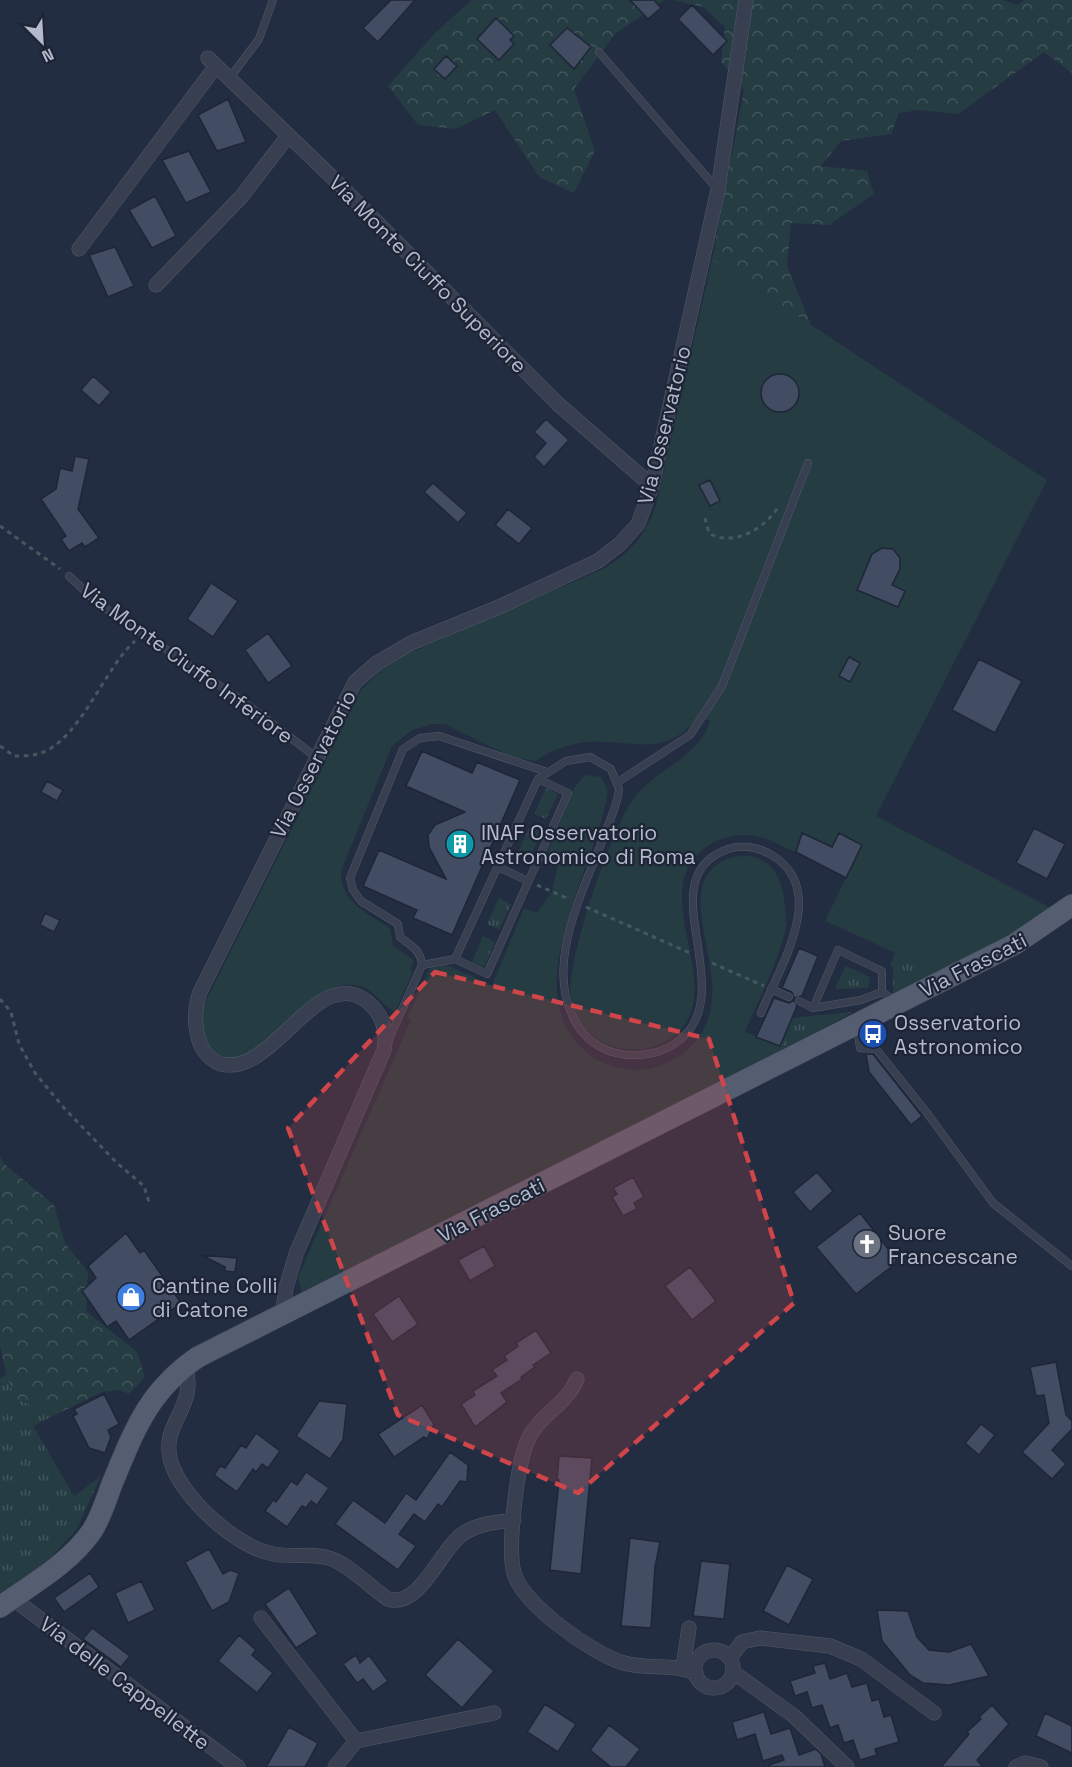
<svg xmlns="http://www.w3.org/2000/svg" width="1072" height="1767" font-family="'Space Grotesk',sans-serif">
<defs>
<pattern id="grass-tufts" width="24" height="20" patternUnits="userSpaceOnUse" patternTransform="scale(1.5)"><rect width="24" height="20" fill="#253c42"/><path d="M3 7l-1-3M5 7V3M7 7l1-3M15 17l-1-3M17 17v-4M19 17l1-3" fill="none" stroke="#42565c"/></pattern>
<pattern id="forest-crowns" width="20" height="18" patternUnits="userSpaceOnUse" patternTransform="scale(1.5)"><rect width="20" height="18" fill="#253c42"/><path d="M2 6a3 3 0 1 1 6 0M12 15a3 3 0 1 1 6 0" fill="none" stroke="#42565c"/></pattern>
</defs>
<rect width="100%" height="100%" fill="#232d41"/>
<path fill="url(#grass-tufts)" d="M 546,788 L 558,794 L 546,819 L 534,814 Z
M 530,826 L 542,832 L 530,857 L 518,852 Z
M 499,898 L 511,904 L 499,930 L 487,924 Z
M 483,936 L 495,942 L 484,967 L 472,962 Z
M 895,953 L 944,975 L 900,997 L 893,993 L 893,968 L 890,966 Z
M 846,966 L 870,977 L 868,988 L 836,989 L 835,987 Z
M 852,1012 L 788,1049 L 780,1046 L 792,1018 Z
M 6,1375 L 16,1399 L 55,1415 L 33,1426 L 74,1496 L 101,1476 L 76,1530 L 52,1556 L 0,1597 L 0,1378 Z"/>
<path fill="url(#forest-crowns)" d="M 472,0 L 665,0 L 616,33 L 574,89 L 595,151 L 574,193 L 539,177 L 495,110 L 456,129 L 418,125 L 388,86 L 436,32 Z
M 673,0 L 1002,0 L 1018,5 L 1024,0 L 1072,0 L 1072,73 L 1044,52 L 958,114 L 919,110 L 899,113 L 891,134 L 841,141 L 821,166 L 867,171 L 874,194 L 829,225 L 791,223 L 787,266 L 811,325 L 712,260 L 744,90 L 721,62 L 725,27 L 703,7 Z
M 0,1156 L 3,1163 L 54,1205 L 65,1243 L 88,1272 L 86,1311 L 137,1352 L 145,1377 L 129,1394 L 119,1390 L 102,1392 L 55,1415 L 16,1399 L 6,1375 L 0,1345 Z"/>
<path fill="#253c42" d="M 712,260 L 1047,480 L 876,816 L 1060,913 L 944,975 L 825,921 L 862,845 L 839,833 L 832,847 L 802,833 L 796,852 C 782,847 770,838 755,836 C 739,833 724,837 711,844 C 633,890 748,1005 658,1045 C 639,1053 615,1051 598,1039 C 584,1030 574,1015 571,998 C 565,964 612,825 635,797 C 657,768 699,758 710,721 L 699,716 C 665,760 633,739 587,742 C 568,744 551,751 535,761 L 509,756 L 445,724 L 433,724 L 412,730 L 392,746 L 341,871 C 340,902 367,913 390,928 L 393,946 L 414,960 L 410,970 L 413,972 L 395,1012 C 375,1000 372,982 344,985 C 301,989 265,1075 222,1057 C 201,1049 202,1028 202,1009 L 361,690 L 381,670 L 407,654 L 605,568 C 632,552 649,531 657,501 Z
M 585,775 L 601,777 L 608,791 C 598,865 514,989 585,1051 C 602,1066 625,1072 648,1069 C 670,1065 691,1051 702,1032 C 732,982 685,916 706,877 C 714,863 728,856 744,856 C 775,856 784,883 785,909 C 786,916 787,925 785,932 C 777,966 758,1000 745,1032 L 788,1049 L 302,1294 L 298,1277 L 411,1020 L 407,1018 L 430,968 L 447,965 L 492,985 L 524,908 L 537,913 L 552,892 L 558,865 L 545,859 L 574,788 Z"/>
<path fill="#424c63" stroke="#1e2637" stroke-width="1.5" d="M 391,0 L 415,0 L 378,42 L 363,28 Z
M 630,0 L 654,0 L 661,8 L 648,19 Z
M 692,5 L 727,41 L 713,55 L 678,19 Z
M 496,18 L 514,36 L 510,40 L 514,44 L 499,60 L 477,39 Z
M 567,28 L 591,47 L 574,69 L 550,45 Z
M 446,56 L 457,66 L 445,79 L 434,69 Z
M 228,99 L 246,142 L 217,151 L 198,115 Z
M 189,151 L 211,192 L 186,203 L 162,160 Z
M 155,196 L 176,236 L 152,248 L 129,210 Z
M 115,247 L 134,286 L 108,297 L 89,255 Z
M761 393a19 19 0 1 1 38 0a19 19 0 1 1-38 0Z
M 93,376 L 111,392 L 99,406 L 81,390 Z
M 546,419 L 569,440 L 544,467 L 534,457 L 546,443 L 534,432 Z
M 75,456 L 89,459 L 78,509 L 99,538 L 85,547 L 82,543 L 69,551 L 61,539 L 66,536 L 41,499 L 56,489 L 60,468 L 72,471 Z
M 710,480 L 720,501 L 710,506 L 699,485 Z
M 433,483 L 467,513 L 458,523 L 424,492 Z
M 508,509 L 532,528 L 519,544 L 495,525 Z
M 882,548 L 893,549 L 900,558 L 900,569 L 892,585 L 905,591 L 898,607 L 857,590 L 872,554 Z
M 211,583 L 238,601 L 213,637 L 187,619 Z
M 268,633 L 292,666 L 268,683 L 245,650 Z
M 849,657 L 860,663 L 850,682 L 839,676 Z
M 979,659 L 1022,681 L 995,733 L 952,710 Z
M 422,751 L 472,773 L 477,762 L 520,780 L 452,935 L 413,918 L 417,910 L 363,886 L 379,850 L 446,879 L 429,847 L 428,835 L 435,825 L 465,812 L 406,786 Z
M 47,781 L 63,790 L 57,801 L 41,792 Z
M 1034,828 L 1065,844 L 1047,879 L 1016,863 Z
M 802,833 L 832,847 L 839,833 L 862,845 L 846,878 L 796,852 Z
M 45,913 L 60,920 L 54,932 L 40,925 Z
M 799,948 L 818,956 L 802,996 L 794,998 L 792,992 L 782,988 Z
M 774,998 L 789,1003 L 794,1000 L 797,1006 L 780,1046 L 756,1037 Z
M 866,1054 L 873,1054 L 922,1116 L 911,1125 L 869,1072 Z
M 817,1172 L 833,1191 L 810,1212 L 793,1192 Z
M 633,1177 L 644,1197 L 634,1203 L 637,1209 L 623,1216 L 612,1197 L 617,1194 L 613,1188 Z
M 860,1213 L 896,1259 L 895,1264 L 856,1294 L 816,1247 Z
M 126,1233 L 140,1253 L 144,1250 L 181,1303 L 129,1340 L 116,1321 L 107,1327 L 82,1291 L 96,1278 L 88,1266 Z
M 484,1246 L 495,1266 L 470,1281 L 458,1260 Z
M 201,1255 L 237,1258 L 235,1272 L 225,1271 L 225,1267 Z
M 690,1267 L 716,1301 L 692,1320 L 665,1286 Z
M 399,1296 L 418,1324 L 392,1342 L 373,1314 Z
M 536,1330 L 551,1353 L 533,1365 L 535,1367 L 521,1377 L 522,1379 L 501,1393 L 507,1402 L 475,1427 L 461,1404 L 475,1395 L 473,1391 L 497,1376 L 492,1370 L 507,1360 L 504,1356 L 518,1346 L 516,1343 Z
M 1056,1362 L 1066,1415 L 1072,1421 L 1072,1429 L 1052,1450 L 1066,1464 L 1052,1479 L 1022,1452 L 1049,1423 L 1044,1395 L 1036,1396 L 1030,1367 Z
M 104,1394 L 119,1424 L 108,1430 L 111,1437 L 105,1453 L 89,1448 L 73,1416 L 77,1414 L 74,1409 Z
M 319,1401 L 347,1404 L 343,1440 L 330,1459 L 296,1436 Z
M 422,1405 L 434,1424 L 427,1439 L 424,1437 L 394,1457 L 378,1434 Z
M 981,1424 L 995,1435 L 979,1455 L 965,1443 Z
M 256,1433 L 280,1451 L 268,1468 L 262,1464 L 256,1472 L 253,1469 L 237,1492 L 214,1475 L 220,1466 L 225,1468 L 241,1445 L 246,1448 Z
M 450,1452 L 468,1465 L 467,1482 L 460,1481 L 442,1507 L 438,1504 L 425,1522 L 414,1514 L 399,1534 L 416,1546 L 398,1570 L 335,1524 L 353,1500 L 385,1523 L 406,1493 L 416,1500 Z
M 559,1456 L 592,1458 L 581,1574 L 550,1570 L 559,1480 L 557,1480 Z
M 306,1472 L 329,1488 L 317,1505 L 311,1501 L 306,1508 L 302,1506 L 287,1527 L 265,1511 L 273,1500 L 276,1502 L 291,1481 L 297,1485 Z
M 630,1538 L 660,1542 L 655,1567 L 651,1628 L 621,1626 Z
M 209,1549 L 223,1574 L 230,1570 L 239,1573 L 229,1602 L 212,1611 L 185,1562 Z
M 701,1561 L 730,1564 L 724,1619 L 693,1616 Z
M 787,1565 L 813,1579 L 789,1625 L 763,1611 Z
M 90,1573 L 99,1587 L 64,1612 L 54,1598 Z
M 141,1581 L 155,1610 L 128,1623 L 115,1593 Z
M 289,1588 L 318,1634 L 296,1648 L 265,1604 Z
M 877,1610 L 908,1611 L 917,1637 L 929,1650 L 949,1652 L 971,1644 L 989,1676 L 949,1685 L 923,1683 L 910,1675 L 882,1641 Z
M 92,1628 L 130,1656 L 121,1667 L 83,1639 Z
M 239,1635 L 256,1650 L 252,1655 L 273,1673 L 257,1693 L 218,1661 Z
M 458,1639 L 494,1671 L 462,1708 L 425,1675 Z
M 356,1655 L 360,1663 L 369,1655 L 388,1681 L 373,1692 L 363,1679 L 357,1683 L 343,1664 Z
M 825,1663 L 830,1679 L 847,1673 L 852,1687 L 867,1683 L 872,1701 L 879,1699 L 884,1717 L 891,1715 L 899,1742 L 875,1749 L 877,1755 L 860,1760 L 853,1740 L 844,1743 L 838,1725 L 830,1728 L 822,1705 L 812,1708 L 807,1692 L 795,1696 L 790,1681 L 815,1673 L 813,1666 Z
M 545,1704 L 576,1724 L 558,1752 L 527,1732 Z
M 992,1705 L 1009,1724 L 977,1760 L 983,1767 L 941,1767 L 969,1734 L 967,1732 L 981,1719 L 979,1717 Z
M 764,1712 L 771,1734 L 790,1728 L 799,1755 L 816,1749 L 821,1754 L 825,1767 L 769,1767 L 769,1765 L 784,1760 L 782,1755 L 763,1761 L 755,1734 L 737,1740 L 732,1722 Z
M 1045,1713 L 1072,1726 L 1072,1753 L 1036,1736 Z
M 609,1725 L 640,1749 L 626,1767 L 611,1767 L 590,1750 Z
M 289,1727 L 318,1743 L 305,1767 L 266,1767 Z"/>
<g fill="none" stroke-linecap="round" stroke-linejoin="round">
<g stroke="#525a6b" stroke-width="8">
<path id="lane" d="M 599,52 L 718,190
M 229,79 L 259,39 L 273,0
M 69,576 L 99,604 L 241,700 L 316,757
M 618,782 L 690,735 L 722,686 L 808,463
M 498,867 L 528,881
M 455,959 L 538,779 L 566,761 L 590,757 L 611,769 L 619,789 C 618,805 609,821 604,836 C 583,893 541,968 578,1026 C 590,1045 612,1056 635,1055 C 652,1055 668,1050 681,1039 C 740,988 647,877 728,849 C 745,844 761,848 775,857 C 828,893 779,968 761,1013
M 422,965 L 455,959 L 487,974 L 568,793 L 538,779
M 771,989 L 789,997
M 882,992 L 861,1000 L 813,1008 L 838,950 L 882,971 L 882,992 L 894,1000
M 799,1001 L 813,1008
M 857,1027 L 860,1048 L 876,1049 L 927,1113 L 993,1203 L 1072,1266
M 389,1039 L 422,965 C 421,950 411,946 400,937 L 398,924 L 361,901 L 353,890 L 350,878 L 403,749 L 420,738 L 439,736 L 547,772"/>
</g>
<g stroke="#525a6b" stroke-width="15">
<path id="street" d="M 208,58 L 336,181 L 558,404 L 652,486
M 79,249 L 216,66
M 156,285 L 241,197 L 288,136
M 282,1316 L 286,1288 L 296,1254 L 384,1050 C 387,1034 385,1020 373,1007 C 321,953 275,1078 221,1064 C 213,1061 205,1054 201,1046 C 194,1029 194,1009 200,992 L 355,682 L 377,663 L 411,643 L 499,607 L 598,561 L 620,544 L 638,524 L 652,486 L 718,190 L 746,0
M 185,1366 C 199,1408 159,1423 171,1462 C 182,1498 236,1547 273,1554 C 293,1558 313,1552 332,1559 C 352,1567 370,1587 388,1599 C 419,1609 440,1551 461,1535 C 476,1524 495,1522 514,1520
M 577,1379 C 567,1405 537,1416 527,1442 C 517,1466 507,1548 514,1573 C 523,1605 593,1654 624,1663 C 648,1670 673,1663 696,1673
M 12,1598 L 238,1767
M 261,1618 L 356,1741
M695 1669a19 19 0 1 1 38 0a19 19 0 1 1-38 0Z
M 730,1658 L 742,1642 L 760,1638 L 830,1646 L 861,1659 L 934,1713
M 683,1667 L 689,1628
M 733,1672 L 794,1716 L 847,1767
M 335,1767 L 356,1741 L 494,1713
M 1016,1767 L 1025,1763 L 1041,1767"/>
</g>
<g stroke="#414859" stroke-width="22">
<path id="primary" d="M 0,1607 C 32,1584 69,1564 92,1531 C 101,1517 106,1500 112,1484 C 134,1431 148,1391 198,1357 L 1015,944 L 1072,905"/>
</g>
<path stroke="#43595f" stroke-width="3" stroke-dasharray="4.5 4.5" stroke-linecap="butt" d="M 705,518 L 709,533 C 732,548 766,528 778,507
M 0,526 L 60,569
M 0,746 L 14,756 C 21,756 30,756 37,754 C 78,745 104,668 135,641
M 537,885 L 569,899
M 586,907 L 690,953
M 712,963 L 764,986
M 0,999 L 11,1012 L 19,1044 L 35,1073 L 64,1108 L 117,1163 L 144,1186 L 149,1202"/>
<use href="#lane" stroke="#373f50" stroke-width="7"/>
<use href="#street" stroke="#373f50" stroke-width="14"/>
<use href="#primary" stroke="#555e70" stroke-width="21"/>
</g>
<path fill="#cf4549" fill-opacity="0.2" stroke="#cf4549" stroke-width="4.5" stroke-dasharray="12 8" stroke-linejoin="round" d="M 435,972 L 709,1039 L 794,1303 L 578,1493 L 398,1415 L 288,1128 Z"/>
<defs>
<g id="building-disc" transform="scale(1.5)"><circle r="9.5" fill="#0f9aa8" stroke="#1c2435"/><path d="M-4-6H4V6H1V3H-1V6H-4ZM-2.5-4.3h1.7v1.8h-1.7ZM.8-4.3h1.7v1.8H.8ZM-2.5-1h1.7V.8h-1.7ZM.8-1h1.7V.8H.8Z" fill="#fff"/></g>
<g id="bus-disc" transform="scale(1.5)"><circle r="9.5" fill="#1a4fb4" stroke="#1c2435"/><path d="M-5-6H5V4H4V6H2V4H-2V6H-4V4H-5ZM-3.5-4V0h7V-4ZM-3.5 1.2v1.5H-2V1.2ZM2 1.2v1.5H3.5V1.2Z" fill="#fff"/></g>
<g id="church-disc" transform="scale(1.5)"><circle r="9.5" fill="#6b7280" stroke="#1c2435"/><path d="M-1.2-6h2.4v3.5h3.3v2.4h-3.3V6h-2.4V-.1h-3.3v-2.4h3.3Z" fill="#fff"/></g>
<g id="shop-disc" transform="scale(1.5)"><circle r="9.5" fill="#3f7fe0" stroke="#1c2435"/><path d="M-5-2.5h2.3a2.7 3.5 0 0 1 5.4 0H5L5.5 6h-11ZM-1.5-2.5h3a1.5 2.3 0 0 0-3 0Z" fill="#fff"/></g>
</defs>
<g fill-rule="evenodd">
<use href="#building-disc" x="460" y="844"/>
<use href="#bus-disc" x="873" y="1034"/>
<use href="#church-disc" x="867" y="1244"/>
<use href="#shop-disc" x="131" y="1297"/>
</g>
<g text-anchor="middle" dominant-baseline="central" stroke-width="4.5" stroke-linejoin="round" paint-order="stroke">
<g font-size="21" fill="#b4bacb" stroke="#1c2435">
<text transform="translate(428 274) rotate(45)">Via Monte Ciuffo Superiore</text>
<text transform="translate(664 425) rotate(-76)">Via Osservatorio</text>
<text transform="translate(187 663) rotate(36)">Via Monte Ciuffo Inferiore</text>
<text transform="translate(313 764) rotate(-63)">Via Osservatorio</text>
<text transform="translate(973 965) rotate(-27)">Via Frascati</text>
<text transform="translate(491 1210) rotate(-27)">Via Frascati</text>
<text transform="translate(125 1683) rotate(37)">Via delle Cappellette</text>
</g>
<g font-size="21" fill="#b4bacb" stroke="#1c2435" text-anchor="start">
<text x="481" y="832">INAF Osservatorio<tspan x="481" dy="24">Astronomico di Roma</tspan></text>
<text x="894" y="1022">Osservatorio<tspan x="894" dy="24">Astronomico</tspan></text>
<text x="888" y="1232">Suore<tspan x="888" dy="24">Francescane</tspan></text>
<text x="152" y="1285">Cantine Colli<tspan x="152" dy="24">di Catone</tspan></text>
</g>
</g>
<g transform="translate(42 42) rotate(156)" stroke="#1c2435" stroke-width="4.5" paint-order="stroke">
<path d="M0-4.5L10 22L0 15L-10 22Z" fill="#b4bacb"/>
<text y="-9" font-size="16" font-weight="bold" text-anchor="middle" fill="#b4bacb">N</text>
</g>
</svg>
